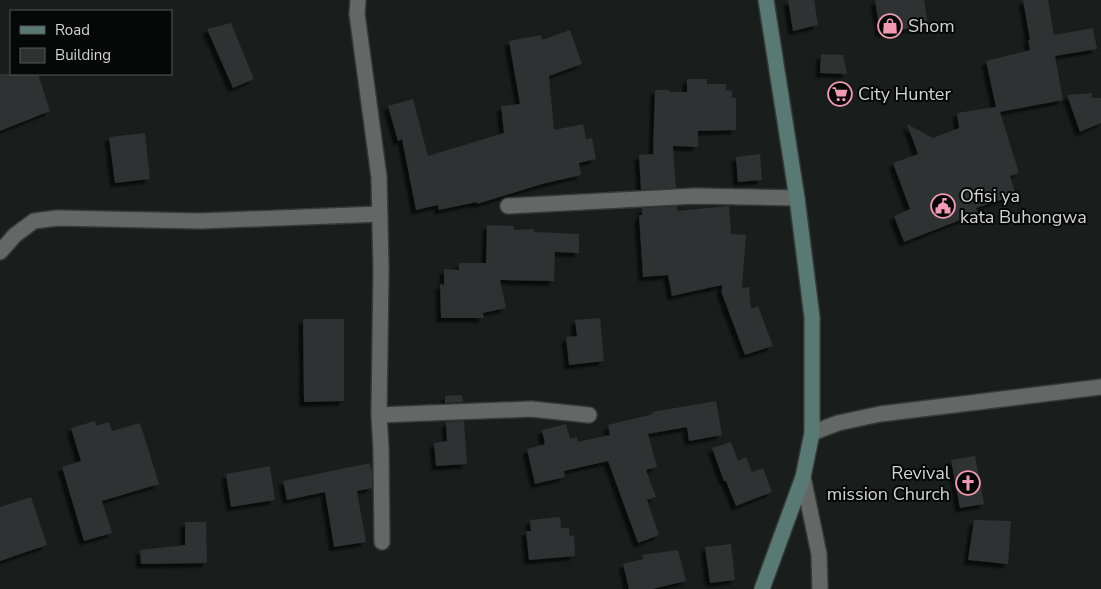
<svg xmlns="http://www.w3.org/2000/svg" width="1101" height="589" font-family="'Nunito Sans',sans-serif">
<defs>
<filter id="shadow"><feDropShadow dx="-4.5" dy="4.5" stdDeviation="1" flood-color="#0009"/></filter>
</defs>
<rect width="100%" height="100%" fill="#191e1c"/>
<path fill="#2d3231" filter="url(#shadow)" d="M 788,0 L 814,0 L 818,25 L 793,31 Z
M 875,0 L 924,0 L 928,26 L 880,33 Z
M 1023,0 L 1048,0 L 1054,35 L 1093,28 L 1097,49 L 1055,56 L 1063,100 L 1000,112 L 1019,173 L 1010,176 L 1016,195 L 976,208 L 978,213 L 904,242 L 894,216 L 910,209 L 893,163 L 918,154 L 907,124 L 933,138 L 959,128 L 957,113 L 996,107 L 986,61 L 1030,50 L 1028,40 L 1030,40 Z
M 231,23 L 254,79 L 233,88 L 207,29 Z
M 570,30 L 582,64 L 549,76 L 554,130 L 583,124 L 586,139 L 592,138 L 596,159 L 579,163 L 581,175 L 542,184 L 477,204 L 477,202 L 439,210 L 438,205 L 416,210 L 402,139 L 398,141 L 388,106 L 413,99 L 428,156 L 504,133 L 501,106 L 520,104 L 509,41 L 541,35 L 542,40 Z
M 821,54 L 843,55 L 847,74 L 820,73 Z
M 0,74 L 38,74 L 50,111 L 0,131 Z
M 687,79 L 707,79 L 707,84 L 726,84 L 726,90 L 732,91 L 732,98 L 736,98 L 736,130 L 698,131 L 698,147 L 673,146 L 676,188 L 641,190 L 639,155 L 653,154 L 655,90 L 669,90 L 670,92 L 687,92 Z
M 1092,93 L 1092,98 L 1101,98 L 1101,123 L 1080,132 L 1067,95 Z
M 145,133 L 150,179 L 115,183 L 109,137 Z
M 760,154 L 762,180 L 738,182 L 736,157 Z
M 677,206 L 677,211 L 729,206 L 731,234 L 746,235 L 742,288 L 749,287 L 751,309 L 758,306 L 773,346 L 745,355 L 721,291 L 722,290 L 722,285 L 672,296 L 668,275 L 643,277 L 639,215 L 642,215 L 642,208 Z
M 487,225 L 514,226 L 514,230 L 534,229 L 534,232 L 579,234 L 579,253 L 555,252 L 554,281 L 500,280 L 506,308 L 483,313 L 484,318 L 441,318 L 440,284 L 444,285 L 444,269 L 459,270 L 459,263 L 486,263 Z
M 600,318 L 604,361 L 569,365 L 566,337 L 577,336 L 575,320 Z
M 303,319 L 344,319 L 344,401 L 304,402 Z
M 462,395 L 463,402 L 445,403 L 445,396 Z
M 716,401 L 722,435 L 689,441 L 687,427 L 648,434 L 657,467 L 646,470 L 656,497 L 647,500 L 659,535 L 638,543 L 608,461 L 564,471 L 565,477 L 535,484 L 527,449 L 545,444 L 542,430 L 566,424 L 570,439 L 577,437 L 578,442 L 610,435 L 608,425 L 653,414 L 652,412 Z
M 95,421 L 96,426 L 109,422 L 112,431 L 140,423 L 159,484 L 102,501 L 112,533 L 84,541 L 62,467 L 81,461 L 71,428 Z
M 464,421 L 467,464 L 436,466 L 434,443 L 447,441 L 446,422 Z
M 731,442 L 738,461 L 746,457 L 752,472 L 763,468 L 772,492 L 736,506 L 726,481 L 724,481 L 712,448 Z
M 975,456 L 984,504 L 960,508 L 951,460 Z
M 370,463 L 372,472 L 372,488 L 357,491 L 366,542 L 334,547 L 325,492 L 287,500 L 283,481 Z
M 270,466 L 275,500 L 231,507 L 226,474 Z
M 31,497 L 47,545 L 0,561 L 0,507 Z
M 560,517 L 561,528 L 569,528 L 570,536 L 574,535 L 575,556 L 529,560 L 526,531 L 531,531 L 530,520 Z
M 974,520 L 1011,521 L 1008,564 L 968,560 Z
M 185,522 L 206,522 L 207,563 L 141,564 L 140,550 L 185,545 Z
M 731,544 L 735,580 L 710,583 L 705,547 Z
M 678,550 L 686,581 L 652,589 L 629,589 L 623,564 L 643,559 L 642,555 Z"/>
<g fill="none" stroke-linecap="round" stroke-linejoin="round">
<g stroke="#363938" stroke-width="18">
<path id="street" d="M 358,0 L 357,14 L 379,177 L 381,270 L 379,415 L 381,449 L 382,542
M 508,206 L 695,196 L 797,198
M 0,252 L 15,235 L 34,221 L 57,218 L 200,221 L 380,214
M 379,415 L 531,409 L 589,415
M 812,433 L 838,423 L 880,414 L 1101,387
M 803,477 L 819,554 L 820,589"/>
</g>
<g stroke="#363938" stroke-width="18">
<path id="secondary" d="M 762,589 L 803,477 L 812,433 L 812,317 L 797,198 L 766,0"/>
</g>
<use href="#street" stroke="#636867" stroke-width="15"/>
<use href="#secondary" stroke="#597a74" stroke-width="15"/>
</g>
<defs>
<g id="shop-ring" transform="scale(1.25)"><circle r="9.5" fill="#060707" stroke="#f09ab4" stroke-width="1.5"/><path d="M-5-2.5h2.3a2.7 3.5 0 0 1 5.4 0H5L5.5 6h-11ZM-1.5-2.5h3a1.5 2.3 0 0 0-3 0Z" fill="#f09ab4"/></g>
<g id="supermarket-ring" transform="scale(1.25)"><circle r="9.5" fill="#060707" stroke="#f09ab4" stroke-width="1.5"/><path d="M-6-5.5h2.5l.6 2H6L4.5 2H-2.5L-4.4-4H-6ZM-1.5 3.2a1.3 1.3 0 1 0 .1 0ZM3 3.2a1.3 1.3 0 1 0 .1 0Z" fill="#f09ab4"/></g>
<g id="civic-ring" transform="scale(1.25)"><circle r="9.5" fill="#060707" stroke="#f09ab4" stroke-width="1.5"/><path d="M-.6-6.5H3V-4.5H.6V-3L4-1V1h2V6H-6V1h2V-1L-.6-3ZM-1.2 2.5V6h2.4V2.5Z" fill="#f09ab4"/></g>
<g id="church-ring" transform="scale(1.25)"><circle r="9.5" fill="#060707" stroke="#f09ab4" stroke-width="1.5"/><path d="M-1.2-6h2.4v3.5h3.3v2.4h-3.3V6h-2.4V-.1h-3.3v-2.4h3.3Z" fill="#f09ab4"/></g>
</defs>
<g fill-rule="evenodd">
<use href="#shop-ring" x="890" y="26"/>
<use href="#supermarket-ring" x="840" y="94"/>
<use href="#civic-ring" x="943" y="206"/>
<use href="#church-ring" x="968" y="483"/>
</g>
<g text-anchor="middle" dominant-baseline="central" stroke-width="4" stroke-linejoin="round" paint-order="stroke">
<g font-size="18" fill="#d1d4d3" stroke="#060707" text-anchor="start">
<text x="908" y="26">Shom</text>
<text x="858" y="94">City Hunter</text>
<text x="960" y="196">Ofisi ya<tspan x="960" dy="21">kata Buhongwa</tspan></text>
<text x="950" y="473" text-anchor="end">Revival<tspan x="950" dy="21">mission Church</tspan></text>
</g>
</g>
<rect x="10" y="10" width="162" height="65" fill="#060707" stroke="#575959"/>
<rect x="20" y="26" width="25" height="8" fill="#597a74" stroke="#575959"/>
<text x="55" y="35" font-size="15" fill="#d1d4d3">Road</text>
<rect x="20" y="48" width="25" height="15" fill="#2d3231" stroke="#575959"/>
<text x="55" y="60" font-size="15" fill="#d1d4d3">Building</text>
</svg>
